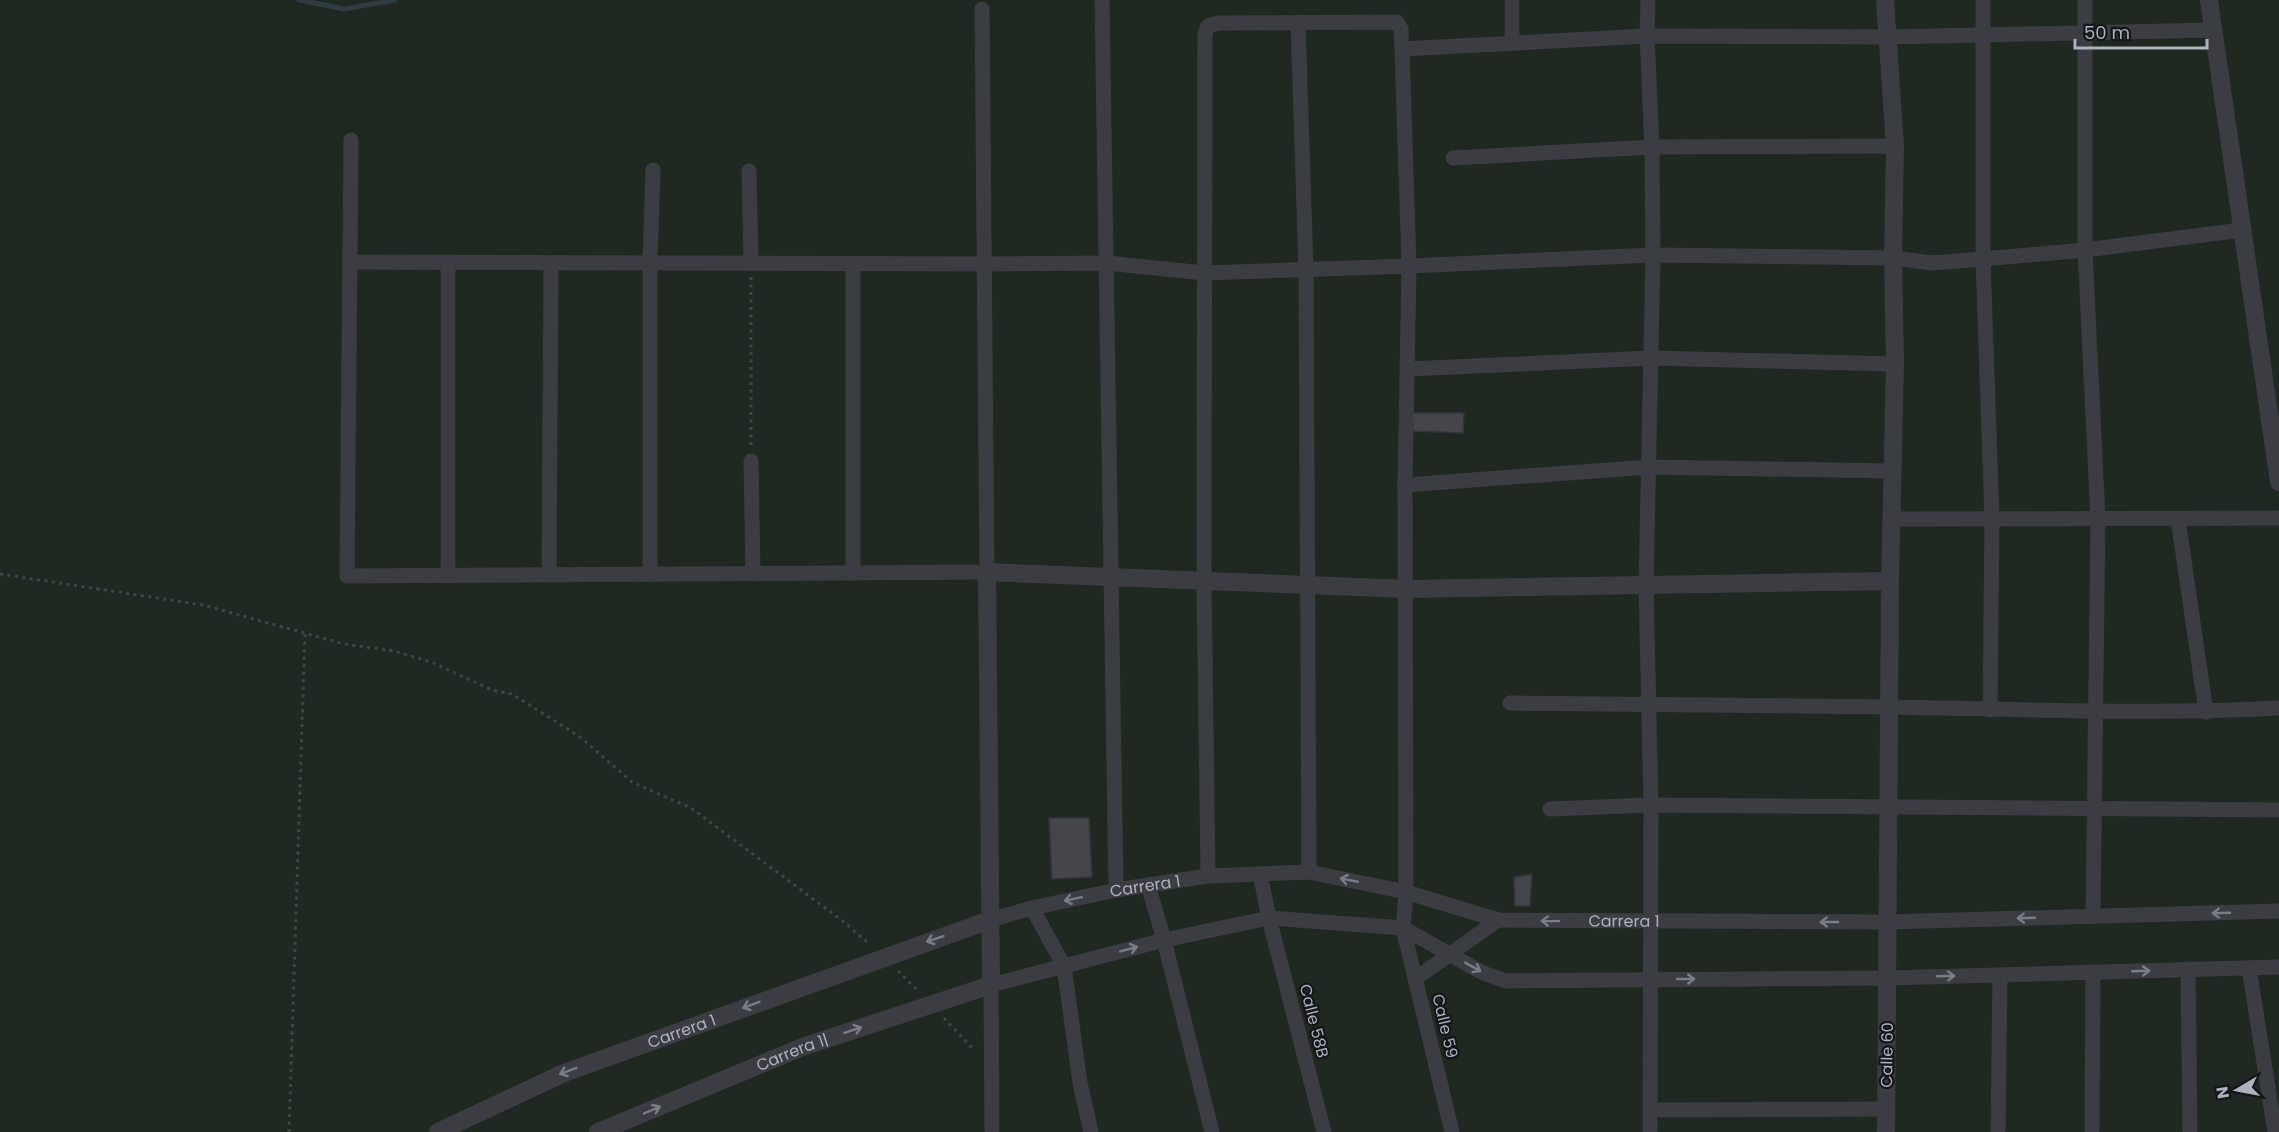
<svg xmlns="http://www.w3.org/2000/svg" width="2279" height="1132" font-family="Poppins,sans-serif">
<rect width="100%" height="100%" fill="#1b1b1d"/>
<path fill="#202921" d="M 0,0 L 2279,0 L 2279,1132 L 0,1132 Z"/>
<g fill="none" stroke-linecap="round" stroke-linejoin="round">
<path stroke="#2f3b43" stroke-width="5" d="M 299,0 L 344,9 L 395,0"/>
</g>
<path fill="#45464b" stroke="#34353a" stroke-width="1.5" d="M 1412,413 L 1464,413 L 1463,433 L 1413,431 Z
M 1049,818 L 1089,818 L 1092,877 L 1052,879 Z
M 1532,874 L 1530,906 L 1515,906 L 1514,877 Z"/>
<g fill="none" stroke-linecap="round" stroke-linejoin="round">
<path stroke="#41444a" stroke-width="3" stroke-dasharray="3 4.5" stroke-linecap="butt" d="M 751,445 L 751,277
M 0,574 L 203,605 L 344,644 L 394,651 L 431,662 L 492,690 L 512,694 L 579,736 L 632,782 L 691,808 L 844,922 L 869,944
M 898,971 L 919,992
M 944,1018 L 974,1050
M 289,1132 L 305,632"/>
<g stroke="#3b3d43" stroke-width="15">
<path d="M 1102,0 L 1116,890"/>
<path d="M 1648,0 L 1647,36 L 1652,147 L 1653,255 L 1646,586 L 1651,805 L 1650,1132"/>
<path d="M 1983,0 L 1983,259 L 1992,519 L 1990,710"/>
<path d="M 2085,0 L 2085,250 L 2098,518 L 2093,917"/>
<path d="M 1298,23 L 1306,269 L 1309,872"/>
<path d="M 1512,43 L 1512,0"/>
<path d="M 1402,49 L 1647,36 L 1889,37 L 2213,30"/>
<path d="M 351,140 L 347,576 L 987,572 L 982,9"/>
<path d="M 1453,158 L 1652,147 L 1895,146"/>
<path d="M 749,171 L 751,263"/>
<path d="M 350,262 L 984,264 L 1107,263 L 1204,273 L 1409,266 L 1653,255 L 1893,258 L 1932,263 L 1983,259 L 2085,250 L 2242,230"/>
<path d="M 448,262 L 448,576"/>
<path d="M 853,264 L 853,573"/>
<path d="M 1407,369 L 1651,358 L 1895,364"/>
<path d="M 751,461 L 753,574"/>
<path d="M 1405,485 L 1649,467 L 1892,471"/>
<path d="M 1891,519 L 2279,518"/>
<path d="M 2178,519 L 2206,712"/>
<path d="M 650,574 L 650,263 L 653,170"/>
<path d="M 549,575 L 551,263"/>
<path d="M 1510,703 C 1636,704 1762,705 1888,707 C 2018,709 2149,715 2279,708"/>
<path d="M 1550,809 L 1651,805 L 2279,810"/>
<path d="M 1260,874 L 1269,918 L 1324,1132"/>
<path d="M 1208,876 L 1204,581 L 1205,34 L 1208,26 L 1218,23 L 1397,22 L 1401,29 L 1402,49 L 1409,266 L 1405,485 L 1406,892 L 1403,928 L 1452,1132"/>
<path d="M 1148,885 L 1164,940 L 1212,1132"/>
<path d="M 1032,908 L 1064,966 L 1080,1083 L 1091,1132"/>
<path id="s1" d="M 990,920 L 1032,908 L 1116,890 L 1208,876 L 1309,872 L 1406,892 L 1498,920 L 1887,922 L 2279,911"/>
<path d="M 2249,968 L 2275,1132"/>
<path d="M 2188,969 L 2190,1132"/>
<path d="M 1415,979 L 1498,920"/>
<path d="M 1650,1110 L 1886,1109"/>
<path d="M 992,1132 L 991,985 L 1164,940 L 1269,918 L 1403,928 L 1483,973 L 1506,981 L 1888,978 L 2279,967"/>
<path d="M 1998,1132 L 2000,975"/>
<path d="M 2092,1132 L 2093,972"/>
</g>
<g stroke="#3b3d43" stroke-width="18">
<path d="M 1885,0 L 1895,146 L 1893,258 L 1895,364 L 1890,581 L 1886,1132"/>
<path d="M 2209,0 L 2279,482"/>
<path id="s2" d="M 438,1132 L 564,1073 L 990,920"/>
<path id="s3" d="M 598,1132 L 805,1046 L 991,985 L 987,572 L 1407,589 L 1890,581"/>
</g>
</g>
<defs><path id="oneway-shaft" d="M-6 0H5M1.5-3L5.5 0L1.5 3" fill="none" stroke-width="1.6" stroke-linecap="round" stroke-linejoin="round" transform="scale(1.5)"/></defs>
<g stroke="#797d87">
<use href="#oneway-shaft" transform="translate(1349 880) rotate(-169)"/>
<use href="#oneway-shaft" transform="translate(1073 899) rotate(168)"/>
<use href="#oneway-shaft" transform="translate(2221 913) rotate(178)"/>
<use href="#oneway-shaft" transform="translate(2026 918) rotate(178)"/>
<use href="#oneway-shaft" transform="translate(1550 921) rotate(-179)"/>
<use href="#oneway-shaft" transform="translate(1829 922) rotate(180)"/>
<use href="#oneway-shaft" transform="translate(935 939) rotate(161)"/>
<use href="#oneway-shaft" transform="translate(1129 949) rotate(-15)"/>
<use href="#oneway-shaft" transform="translate(1473 967) rotate(29)"/>
<use href="#oneway-shaft" transform="translate(2141 971) rotate(-2)"/>
<use href="#oneway-shaft" transform="translate(1946 976) rotate(-2)"/>
<use href="#oneway-shaft" transform="translate(1686 979)"/>
<use href="#oneway-shaft" transform="translate(751 1005) rotate(160)"/>
<use href="#oneway-shaft" transform="translate(853 1030) rotate(-18)"/>
<use href="#oneway-shaft" transform="translate(568 1071) rotate(159)"/>
<use href="#oneway-shaft" transform="translate(652 1110) rotate(-23)"/>
</g>
<g text-anchor="middle" dominant-baseline="central" stroke-width="4.5" stroke-linejoin="round" paint-order="stroke">
<g font-size="16" fill="#acb2be" stroke="#151619">
<text stroke="none"><textPath href="#s1" startOffset="159">Carrera 1</textPath></text>
<text stroke="none"><textPath href="#s1" startOffset="645">Carrera 1</textPath></text>
<text transform="translate(1314 1021) rotate(76)">Calle 58B</text>
<text transform="translate(1445 1026) rotate(77)">Calle 59</text>
<text stroke="none"><textPath href="#s2" startOffset="264">Carrera 1</textPath></text>
<text stroke="none"><textPath href="#s3" startOffset="210">Carrera 1|</textPath></text>
<text transform="translate(1887 1055) rotate(-89)">Calle 60</text>
</g>
</g>
<g transform="translate(2237 1090) rotate(260)" stroke="#151619" stroke-width="4.5" paint-order="stroke">
<path d="M0-4.5L10 22L0 15L-10 22Z" fill="#acb2be"/>
<text y="-9" font-size="16" font-weight="bold" text-anchor="middle" fill="#acb2be">N</text>
</g>
<path d="M2075 39v9h132v-9" fill="none" stroke="#acb2be" stroke-width="3"/>
<text x="2084" y="39" font-size="18" fill="#acb2be" stroke="#151619" stroke-width="4.5" paint-order="stroke">50 m</text>
</svg>
